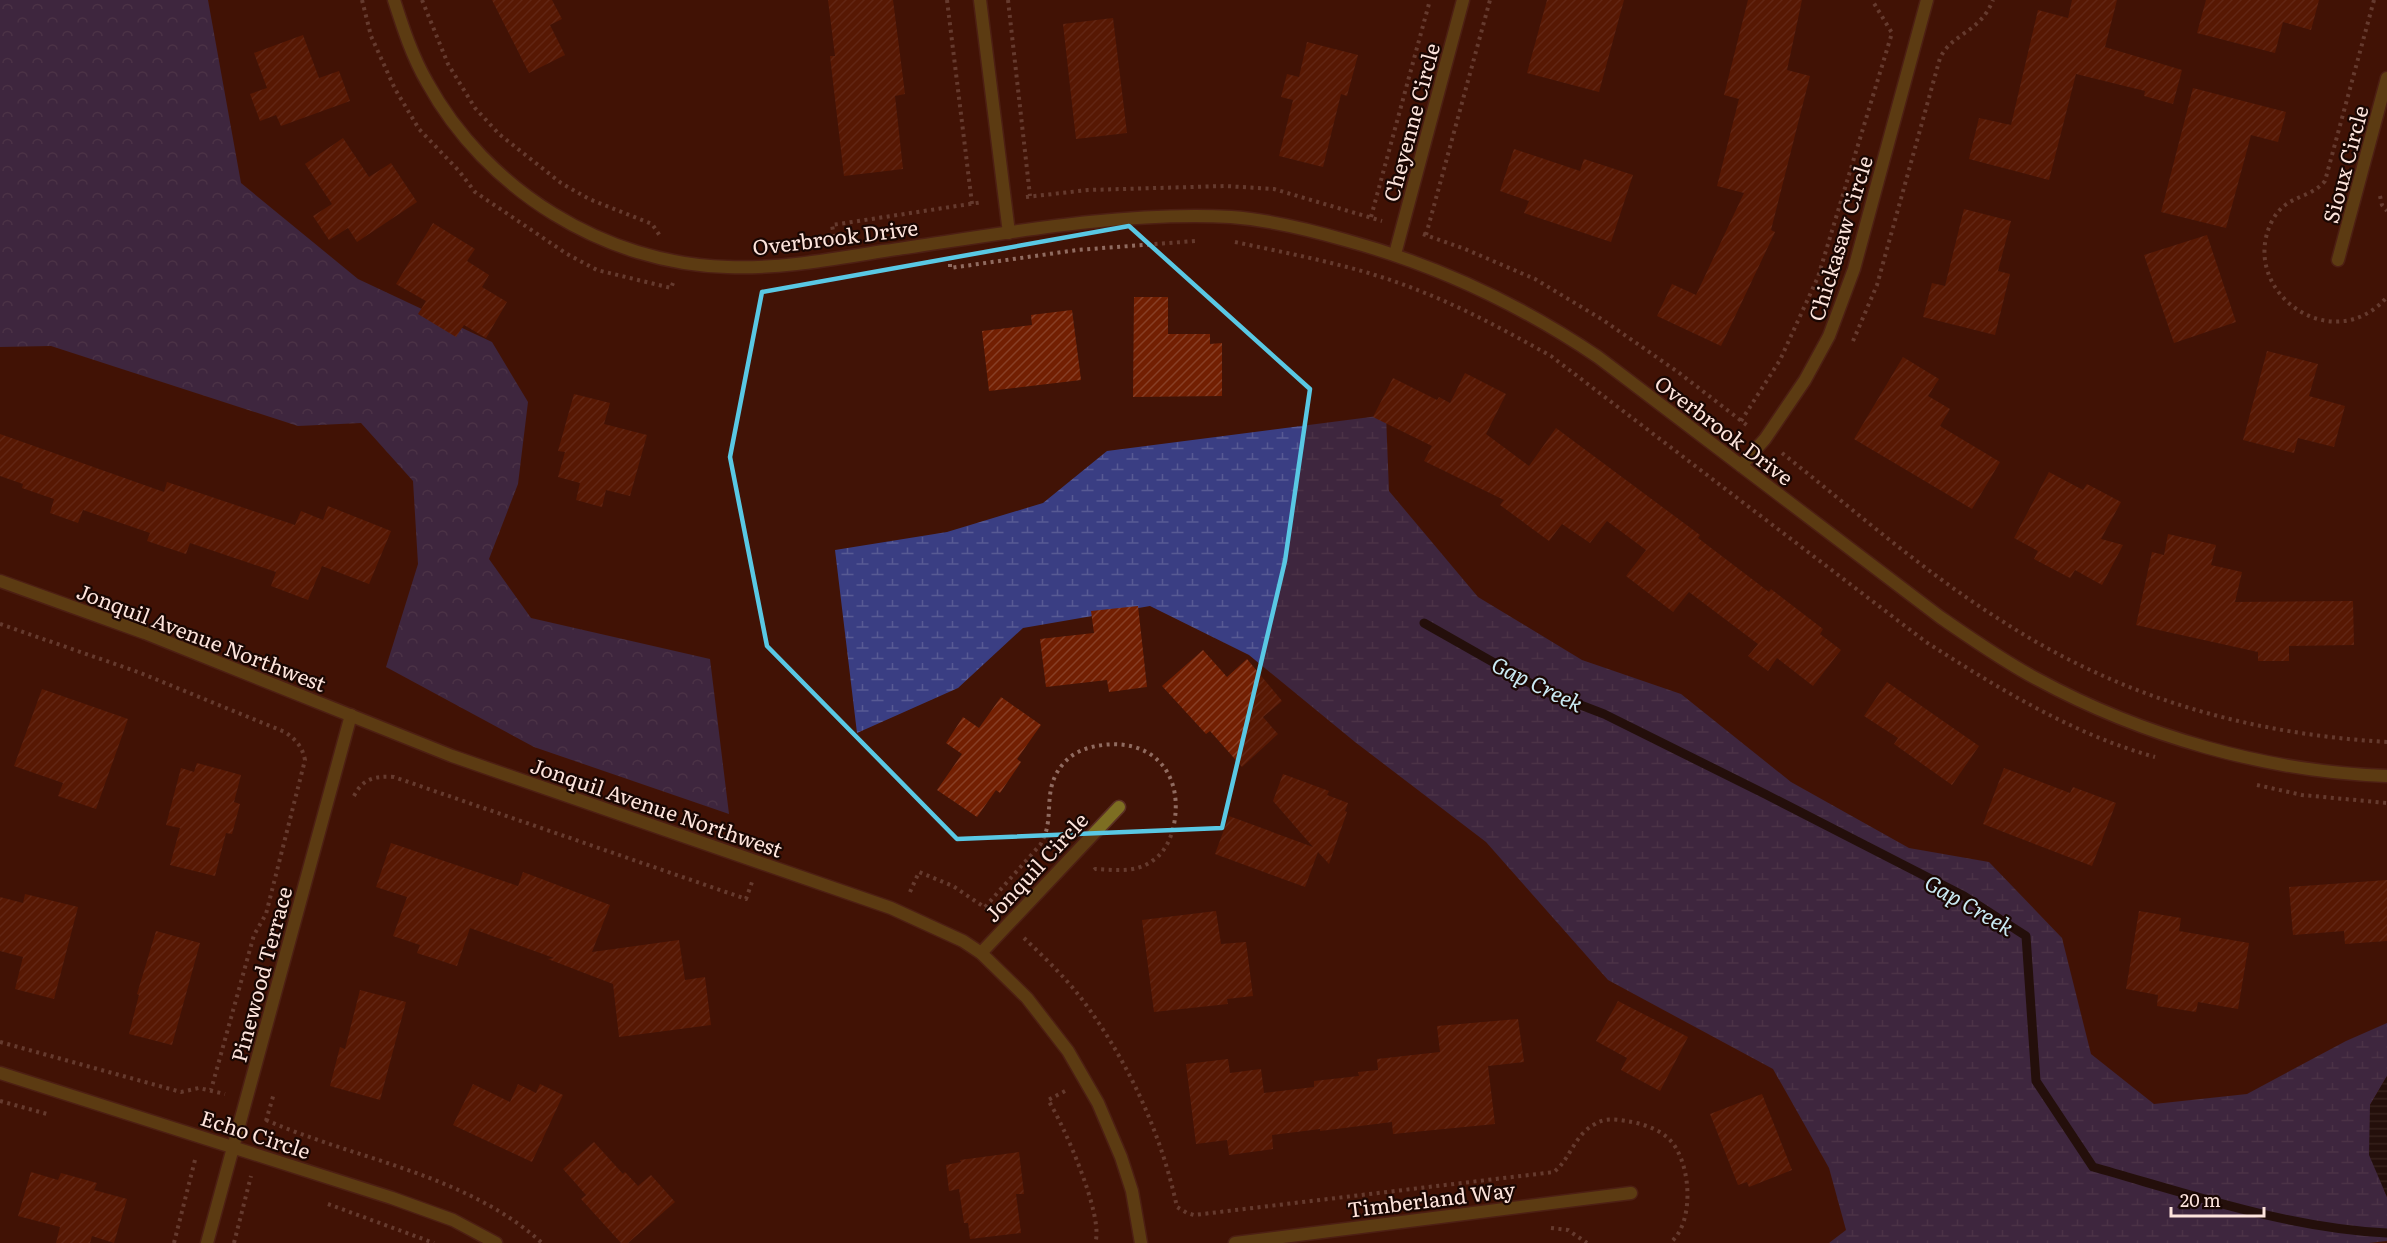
<svg xmlns="http://www.w3.org/2000/svg" width="2387" height="1243" font-family="Literata,serif">
<defs>
<pattern id="forest-crowns" width="20" height="18" patternUnits="userSpaceOnUse" patternTransform="scale(1.5)"><rect width="20" height="18" fill="#3a3e83"/><path d="M2 6a3 3 0 1 1 6 0M12 15a3 3 0 1 1 6 0" fill="none" stroke="#575a94"/></pattern>
<pattern id="wetland-marsh" width="20" height="14" patternUnits="userSpaceOnUse" patternTransform="scale(1.5)"><rect width="20" height="14" fill="#3a3e83"/><path d="M1 5h8M5 5V1M11 12h8M15 12V8" fill="none" stroke="#575a94"/></pattern>
<pattern id="water-rules" width="6" height="5" patternUnits="userSpaceOnUse" patternTransform="scale(1.5)"><rect width="6" height="5" fill="#000d12"/><path d="M0 2.5h6" fill="none" stroke="#263034"/></pattern>
<pattern id="building-hatch" width="6" height="6" patternUnits="userSpaceOnUse" patternTransform="scale(1.5)"><rect width="6" height="6" fill="#721f02"/><path d="M-1 1l2-2M0 6l6-6M5 7l2-2" fill="none" stroke="#873f26"/></pattern>
</defs>
<rect width="100%" height="100%" fill="#411306"/>
<path fill="url(#forest-crowns)" d="M 0,0 L 208,0 L 241,183 L 358,279 L 492,342 L 528,402 L 518,484 L 489,559 L 531,618 L 710,659 L 729,814 L 534,747 L 386,667 L 418,564 L 413,481 L 361,423 L 298,426 L 51,346 L 0,347 Z"/>
<path fill="url(#wetland-marsh)" d="M 1386,415 L 1389,491 L 1478,597 L 1582,660 L 1681,694 L 1791,782 L 1909,848 L 1989,862 L 2062,938 L 2091,1054 L 2154,1104 L 2247,1094 L 2346,1041 L 2387,1023 L 2387,1076 L 2370,1105 L 2384,1190 L 2387,1197 L 2387,1241 L 2369,1243 L 1829,1243 L 1846,1230 L 1829,1168 L 1773,1069 L 1608,980 L 1486,842 L 1355,742 L 1249,655 L 1150,606 L 1023,628 L 958,688 L 857,733 L 835,550 L 947,532 L 1043,503 L 1107,451 Z"/>
<path fill="url(#water-rules)" d="M 2387,1076 L 2387,1197 L 2369,1155 L 2370,1105 Z"/>
<g fill="none" stroke-linecap="round" stroke-linejoin="round">
<path stroke="#000d12" stroke-width="9" d="M 1424,623 L 1544,691 L 1604,714 L 1765,794 L 1964,896 L 2026,936 L 2036,1081 L 2093,1167 C 2189,1194 2287,1228 2387,1233"/>
</g>
<path fill="url(#building-hatch)" d="M 492,0 L 552,0 L 562,19 L 550,25 L 565,55 L 529,73 Z
M 828,0 L 893,0 L 905,94 L 895,96 L 903,169 L 844,176 L 830,56 L 835,56 Z
M 1547,0 L 1624,0 L 1599,92 L 1527,73 Z
M 1748,0 L 1802,0 L 1787,70 L 1810,76 L 1771,230 L 1775,232 L 1721,346 L 1657,316 L 1672,284 L 1696,295 L 1744,193 L 1717,186 L 1739,99 L 1724,95 Z
M 2072,0 L 2117,0 L 2105,47 L 2182,70 L 2173,104 L 2144,96 L 2145,91 L 2076,74 L 2049,180 L 1969,159 L 1979,118 L 2011,125 L 2038,10 L 2068,18 Z
M 2206,0 L 2319,0 L 2311,30 L 2283,22 L 2275,53 L 2197,33 Z
M 1113,18 L 1127,133 L 1076,139 L 1063,24 Z
M 303,35 L 319,78 L 339,71 L 350,101 L 281,126 L 276,115 L 260,121 L 250,94 L 267,88 L 254,53 Z
M 1307,42 L 1358,55 L 1347,96 L 1341,94 L 1323,167 L 1279,156 L 1293,100 L 1281,97 L 1287,74 L 1299,77 Z
M 2193,88 L 2286,112 L 2278,142 L 2251,135 L 2226,228 L 2161,212 Z
M 343,138 L 369,177 L 391,163 L 417,202 L 357,242 L 348,228 L 329,240 L 313,216 L 332,204 L 305,164 Z
M 1514,149 L 1580,171 L 1584,159 L 1633,175 L 1611,242 L 1524,213 L 1529,201 L 1500,191 Z
M 1964,209 L 2011,221 L 1998,271 L 2010,274 L 1995,335 L 1923,317 L 1932,283 L 1945,286 Z
M 433,223 L 475,249 L 467,261 L 489,275 L 482,287 L 507,302 L 486,338 L 464,325 L 456,337 L 418,314 L 426,301 L 396,284 Z
M 2207,235 L 2236,322 L 2174,343 L 2144,255 Z
M 1134,297 L 1168,297 L 1168,334 L 1210,334 L 1210,344 L 1222,343 L 1222,396 L 1133,397 Z
M 1072,310 L 1081,380 L 989,391 L 982,331 L 1032,325 L 1031,315 Z
M 2267,351 L 2318,364 L 2309,396 L 2345,406 L 2334,447 L 2298,438 L 2294,453 L 2243,440 Z
M 1903,357 L 1939,379 L 1928,396 L 1950,409 L 1940,426 L 2000,462 L 1972,509 L 1854,439 Z
M 1465,373 L 1506,394 L 1486,434 L 1529,466 L 1556,428 L 1700,535 L 1698,538 L 1769,592 L 1771,589 L 1823,629 L 1820,634 L 1841,650 L 1813,686 L 1777,658 L 1768,671 L 1748,656 L 1758,644 L 1689,592 L 1673,612 L 1626,576 L 1646,550 L 1607,521 L 1590,543 L 1562,524 L 1549,541 L 1500,505 L 1504,500 L 1424,461 L 1432,446 L 1373,417 L 1393,378 L 1437,400 L 1439,397 L 1450,403 Z
M 574,394 L 610,403 L 604,424 L 647,435 L 630,496 L 606,490 L 602,507 L 576,500 L 580,483 L 558,477 L 565,452 L 558,451 Z
M 0,434 L 164,492 L 167,482 L 295,525 L 301,511 L 323,520 L 328,506 L 391,531 L 369,584 L 322,566 L 308,600 L 271,586 L 276,572 L 190,543 L 186,554 L 147,541 L 150,533 L 83,510 L 78,523 L 50,513 L 54,499 L 22,488 L 23,484 L 0,476 Z
M 2049,472 L 2083,490 L 2087,484 L 2121,502 L 2101,539 L 2123,545 L 2102,585 L 2075,570 L 2070,578 L 2034,559 L 2038,551 L 2014,538 Z
M 2168,534 L 2216,545 L 2211,565 L 2242,572 L 2235,602 L 2353,601 L 2354,645 L 2289,646 L 2289,661 L 2258,661 L 2258,652 L 2136,625 L 2152,552 L 2164,555 Z
M 1138,606 L 1147,687 L 1109,692 L 1107,680 L 1046,687 L 1040,639 L 1094,633 L 1091,611 Z
M 1203,650 L 1227,677 L 1247,659 L 1282,701 L 1263,717 L 1278,734 L 1242,767 L 1210,731 L 1206,734 L 1162,686 Z
M 1887,682 L 1979,746 L 1952,785 L 1894,744 L 1898,738 L 1864,716 Z
M 42,689 L 128,719 L 96,809 L 58,796 L 63,783 L 14,766 Z
M 1001,697 L 1041,725 L 1017,759 L 1021,762 L 1000,793 L 996,790 L 977,817 L 937,790 L 962,754 L 946,743 L 963,717 L 979,728 Z
M 197,763 L 241,775 L 234,802 L 240,804 L 232,834 L 226,833 L 215,876 L 170,865 L 180,828 L 166,825 L 181,768 L 194,772 Z
M 2004,768 L 2070,793 L 2073,787 L 2116,803 L 2092,866 L 1983,824 Z
M 1283,774 L 1329,791 L 1327,795 L 1348,803 L 1345,811 L 1347,812 L 1329,864 L 1318,852 L 1305,887 L 1215,854 L 1229,816 L 1313,847 L 1273,801 Z
M 391,843 L 518,886 L 523,872 L 610,905 L 592,952 L 679,940 L 685,980 L 705,977 L 711,1025 L 619,1037 L 613,984 L 548,959 L 554,958 L 470,928 L 457,966 L 417,953 L 420,945 L 393,936 L 407,897 L 376,887 Z
M 2387,880 L 2387,941 L 2345,944 L 2344,931 L 2293,935 L 2289,887 Z
M 25,894 L 78,907 L 54,999 L 15,989 L 23,957 L 0,951 L 0,897 L 23,903 Z
M 1216,911 L 1221,944 L 1246,942 L 1253,996 L 1227,999 L 1228,1004 L 1154,1012 L 1142,920 Z
M 2139,911 L 2181,918 L 2179,931 L 2249,943 L 2238,1009 L 2198,1002 L 2196,1012 L 2157,1006 L 2158,995 L 2126,989 Z
M 156,931 L 200,943 L 172,1045 L 129,1034 L 139,995 L 137,994 Z
M 360,990 L 406,1002 L 380,1100 L 330,1086 L 340,1047 L 345,1049 Z
M 1618,1001 L 1688,1037 L 1660,1091 L 1621,1070 L 1627,1058 L 1596,1041 Z
M 1518,1019 L 1524,1062 L 1488,1066 L 1495,1124 L 1393,1134 L 1392,1122 L 1320,1131 L 1320,1129 L 1272,1135 L 1273,1149 L 1229,1155 L 1227,1140 L 1196,1144 L 1186,1064 L 1228,1059 L 1230,1073 L 1261,1069 L 1264,1093 L 1314,1087 L 1314,1081 L 1359,1076 L 1358,1072 L 1378,1070 L 1377,1059 L 1440,1052 L 1437,1026 Z
M 473,1084 L 510,1102 L 518,1084 L 536,1093 L 540,1084 L 563,1095 L 532,1162 L 453,1125 Z
M 1762,1094 L 1792,1170 L 1749,1187 L 1747,1182 L 1738,1185 L 1710,1114 Z
M 594,1142 L 623,1174 L 625,1172 L 638,1186 L 651,1175 L 675,1202 L 628,1243 L 621,1243 L 581,1199 L 586,1195 L 563,1169 Z
M 1019,1152 L 1024,1194 L 1016,1194 L 1021,1233 L 970,1239 L 968,1223 L 964,1223 L 959,1189 L 949,1191 L 946,1165 L 961,1162 L 960,1160 Z
M 31,1172 L 58,1180 L 61,1173 L 97,1183 L 94,1190 L 127,1199 L 114,1243 L 92,1236 L 90,1243 L 56,1243 L 60,1227 L 18,1216 Z"/>
<g fill="none" stroke-linecap="round" stroke-linejoin="round">
<g stroke="#5b3024" stroke-width="15">
<path id="minor" d="M 394,0 C 403,28 412,56 427,82 C 486,190 605,264 728,267 C 781,269 833,259 884,251 C 996,235 1118,211 1231,217 C 1270,220 1307,229 1345,240 C 1437,265 1518,303 1598,357 L 1940,617 C 1972,639 2003,661 2037,679 C 2142,736 2267,772 2387,776
M 980,0 L 1009,233
M 1395,254 L 1463,0
M 2338,260 L 2387,78
M 1741,466 L 1765,439 L 1805,380 L 1829,336 L 1854,269 L 1927,0
M 981,953 L 1119,807
M 0,1073 L 392,1198 L 453,1220 L 496,1243
M 207,1243 L 351,715
M 1235,1243 L 1631,1193"/>
</g>
<g stroke="#5b3024" stroke-width="15">
<path id="tertiary" d="M 0,581 L 145,633 L 452,756 L 891,908 L 963,941 L 981,953 L 1027,998 L 1068,1051 L 1098,1103 L 1121,1157 L 1132,1191 L 1141,1243"/>
</g>
<path stroke="#906b60" stroke-width="4" stroke-dasharray="3 4.5" stroke-linecap="butt" d="M 362,0 L 371,36 L 395,89 L 419,129 L 459,171 L 475,192 L 567,254 L 597,270 L 671,288 L 673,283
M 422,0 L 448,64 L 475,108 L 499,134 L 561,183 L 589,199 L 652,224 L 660,236
M 947,0 L 972,204
M 1008,0 L 1030,196
M 2374,0 L 2325,181 C 2309,200 2286,194 2272,221 C 2237,290 2332,360 2387,297
M 2380,196 L 2382,205 L 2387,211
M 1026,197 L 1088,190 L 1225,186 L 1274,189 L 1382,221
M 1371,217 L 1430,0
M 1423,234 L 1465,249 L 1535,279 L 1603,320 L 1678,372 L 1748,426
M 1426,235 L 1490,0
M 834,237 L 832,225 L 983,202
M 1235,242 C 1296,255 1362,267 1420,291 C 1466,309 1508,332 1551,356 L 1926,642 C 1998,688 2072,734 2155,757
M 950,264 L 950,268 L 1077,250 L 1195,241
M 1853,341 L 1877,285 L 1940,58 C 1952,33 1980,33 1993,0
M 1741,421 L 1780,360 L 1818,277 L 1892,33 L 1872,0
M 1782,453 C 1854,510 1924,572 2002,621 C 2119,697 2248,734 2387,742
M 0,624 L 138,672 L 285,732 C 296,740 302,746 305,760 L 266,914 L 254,935 L 211,1090
M 2257,785 L 2302,795 L 2387,803
M 354,796 C 363,778 375,776 394,777 L 746,899 L 752,882
M 910,892 L 919,872 L 953,886 L 990,911
M 985,907 L 1040,845 C 1057,818 1040,791 1063,764 C 1073,752 1087,747 1103,745 C 1151,739 1181,771 1175,818 C 1173,835 1166,852 1152,861 C 1136,873 1114,870 1095,869 L 1091,872
M 1024,938 C 1045,958 1067,979 1084,1002 C 1129,1063 1161,1133 1177,1207 L 1187,1213 L 1194,1215 L 1554,1172 C 1571,1158 1574,1135 1595,1124 C 1604,1118 1615,1119 1626,1121 C 1640,1123 1657,1128 1668,1138 C 1691,1159 1696,1222 1670,1243
M 0,1042 L 181,1092 L 199,1088 L 225,1094
M 1065,1091 L 1048,1100 C 1063,1123 1105,1218 1095,1243
M 0,1101 L 47,1114
M 266,1120 C 357,1160 466,1174 542,1243
M 266,1121 L 274,1093
M 328,1204 L 434,1243
M 1551,1228 L 1568,1230 L 1587,1243
M 174,1243 L 196,1156
M 234,1243 L 251,1176"/>
<use href="#minor" stroke="#7d6e22" stroke-width="12"/>
<use href="#tertiary" stroke="#7d6e22" stroke-width="12"/>
</g>
<path d="M0 0H2387V1243H0ZM 1129,226 L 1310,389 L 1285,561 L 1222,828 L 957,839 L 767,646 L 730,457 L 762,292 Z" fill="#411306" fill-opacity=".55" fill-rule="evenodd"/>
<path fill="none" stroke="#59c8e4" stroke-width="4.5" stroke-linejoin="round" d="M 1129,226 L 1310,389 L 1285,561 L 1222,828 L 957,839 L 767,646 L 730,457 L 762,292 Z"/>
<g text-anchor="middle" dominant-baseline="central" stroke-width="4.5" stroke-linejoin="round" paint-order="stroke">
<g font-size="21" fill="#fde4dc" stroke="#1a0703">
<text transform="translate(1410 122) rotate(-75)">Cheyenne Circle</text>
<text transform="translate(2344 164) rotate(-75)">Sioux Circle</text>
<text transform="translate(835 236) rotate(-7)">Overbrook Drive</text>
<text transform="translate(1839 238) rotate(-73)">Chickasaw Circle</text>
<text transform="translate(1725 429) rotate(37)">Overbrook Drive</text>
<text transform="translate(202 636) rotate(21)">Jonquil Avenue Northwest</text>
<text transform="translate(657 806) rotate(19)">Jonquil Avenue Northwest</text>
<text transform="translate(1035 866) rotate(-47)">Jonquil Circle</text>
<text transform="translate(260 974) rotate(-75)">Pinewood Terrace</text>
<text transform="translate(256 1133) rotate(18)">Echo Circle</text>
<text transform="translate(1431 1198) rotate(-7)">Timberland Way</text>
</g>
<g font-size="22" font-style="italic" fill="#caeaf3" stroke="#1a0703">
<text transform="translate(1538 683) rotate(26)">Gap Creek</text>
<text transform="translate(1970 904) rotate(30)">Gap Creek</text>
</g>
</g>
<path d="M2171 1207v9h93v-9" fill="none" stroke="#fde4dc" stroke-width="3"/>
<text x="2180" y="1207" font-size="18" fill="#fde4dc" stroke="#1a0703" stroke-width="4.5" paint-order="stroke">20 m</text>
</svg>
